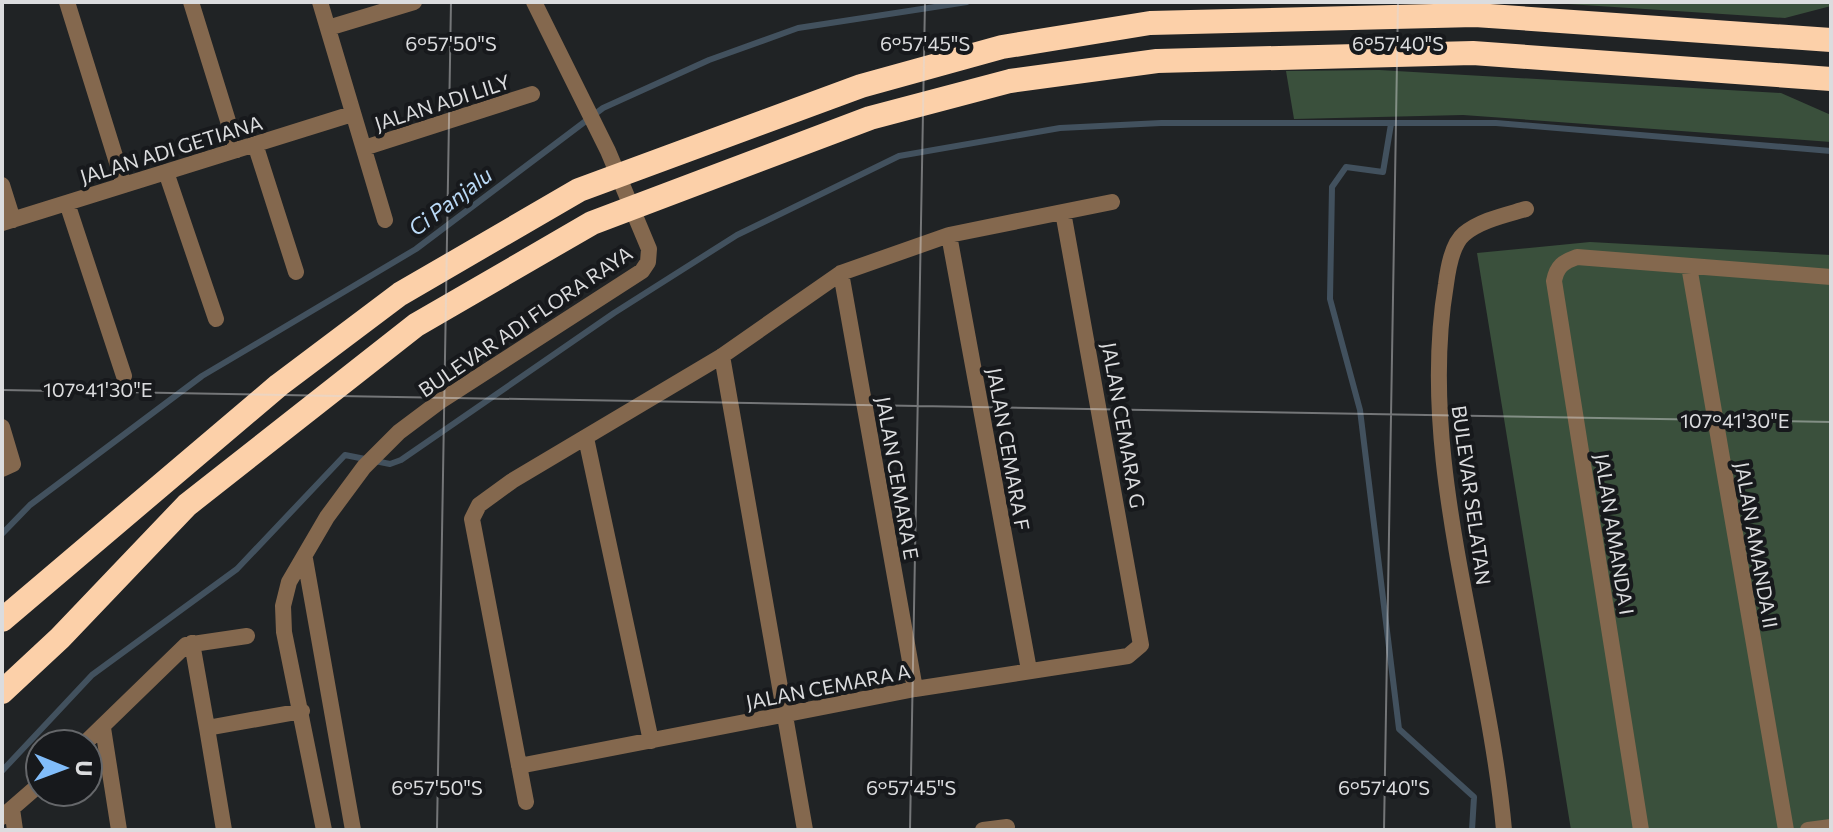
<svg xmlns="http://www.w3.org/2000/svg" width="1833" height="832" font-family="Commissioner,sans-serif">
<rect width="100%" height="100%" fill="#202325"/>
<path fill="#3a503c" d="M 1537,2 L 1831,2 L 1831,6 L 1785,18 Z
M 1379,70 L 1781,93 L 1831,115 L 1831,142 L 1463,115 L 1294,119 L 1286,71 Z
M 1590,242 L 1831,255 L 1831,830 L 1571,830 L 1477,253 Z"/>
<g fill="none" stroke-linecap="round" stroke-linejoin="round">
<path stroke="#42515e" stroke-width="6" d="M 1391,124 L 1383,172 L 1346,167 L 1332,187 L 1330,299 L 1360,410 L 1399,729 L 1474,797 L 1472,830
M 2,534 L 30,505 L 202,376 L 416,249 L 603,108 L 709,60 L 798,28 L 967,2
M 2,771 L 92,675 L 237,569 L 345,455 L 390,464 L 401,460 L 614,313 L 737,235 L 899,156 L 1060,128 L 1161,123 L 1496,123 L 1831,151"/>
<path stroke="#84684e" stroke-width="16" d="M 67,2 L 124,185
M 191,2 L 237,150
M 320,2 L 385,220
M 328,28 L 414,2
M 255,144 L 296,272
M 364,148 L 532,94
M 166,172 L 216,319
M 2,185 L 13,220
M 67,203 L 124,376
M 2,223 L 352,114
M 949,235 L 1029,670
M 1689,266 L 1786,830
M 841,273 L 915,689
M 722,356 L 805,830
M 2,427 L 13,464 L 2,469
M 586,438 L 651,741
M 305,559 L 353,830
M 192,643 L 207,728 L 302,711
M 103,728 L 119,830
M 207,728 L 224,830
M 84,744 L 186,645 L 247,636
M 519,766 L 915,689 L 1128,656 L 1141,645 L 1063,212
M 526,802 L 472,519 L 479,505 L 512,481 L 722,356 L 841,273 L 949,235 L 1112,202
M 12,809 L 15,830
M 2,817 L 40,784
M 324,830 L 284,632 L 283,606 L 289,582 L 327,517 L 364,467 L 399,432 L 439,402 L 642,271 L 648,262 L 649,249 L 608,151 L 534,2
M 983,830 L 1007,827
M 1504,830 C 1488,652 1416,462 1446,284 C 1448,269 1452,244 1464,234 C 1481,220 1506,215 1526,209
M 1641,830 L 1554,281 C 1557,266 1563,262 1577,257 L 1831,277
M 1808,830 L 1831,827"/>
<path stroke="#fcd0a9" stroke-width="24" d="M 2,620 L 279,385 L 400,294 L 579,190 L 861,86 L 1002,47 L 1150,23 L 1475,15 L 1831,40
M 2,692 L 60,638 L 187,505 L 416,325 L 592,223 L 870,118 L 1010,81 L 1157,61 L 1473,53 L 1831,79"/>
</g>
<path fill="none" stroke="#dbdcde" stroke-width="2" stroke-opacity="0.45" d="M 2,390 L 1831,422M 437,830 L 451,2M 910,830 L 925,2M 1384,830 L 1398,2"/>
<g text-anchor="middle" dominant-baseline="central" stroke-width="8" stroke-linejoin="round" paint-order="stroke">
<g font-size="20" fill="#dbdcde" stroke="#17191c">
<text transform="translate(442 102) rotate(-18)">JALAN ADI LILY</text>
<text transform="translate(171 149) rotate(-17)">JALAN ADI GETIANA</text>
<text transform="translate(525 321) rotate(-34)">BULEVAR ADI FLORA RAYA</text>
<text transform="translate(1124 425) rotate(80)">JALAN CEMARA G</text>
<text transform="translate(1009 449) rotate(80)">JALAN CEMARA F</text>
<text transform="translate(898 478) rotate(80)">JALAN CEMARA E</text>
<text transform="translate(1472 495) rotate(82)">BULEVAR SELATAN</text>
<text transform="translate(1615 534) rotate(81)">JALAN AMANDA I</text>
<text transform="translate(1757 545) rotate(80)">JALAN AMANDA II</text>
<text transform="translate(828 686) rotate(-11)">JALAN CEMARA A</text>
</g>
<g font-size="22" font-style="italic" fill="#badaf7" stroke="#17191c">
<text transform="translate(450 201) rotate(-37)">Ci Panjalu</text>
</g>
</g>
<g font-size="20" text-anchor="middle" fill="#dbdcde" stroke="#17191c" stroke-width="8" stroke-linejoin="round" paint-order="stroke">
<text x="451" y="51">6°57'50"S</text>
<text x="925" y="51">6°57'45"S</text>
<text x="1398" y="51">6°57'40"S</text>
<text x="98" y="397">107°41'30"E</text>
<text x="1735" y="428">107°41'30"E</text>
<text x="437" y="795">6°57'50"S</text>
<text x="911" y="795">6°57'45"S</text>
<text x="1384" y="795">6°57'40"S</text>
</g>
<rect width="1833" height="832" fill="none" stroke="#dbdcde" stroke-width="8"/>
<g transform="translate(64 768) rotate(91)"><circle r="38" fill="#17191c" stroke="#65676a" stroke-width="2"/>
<path d="M0-6L14 30L0 20L-14 30Z" fill="#81bdfa"/>
<text y="-12" font-size="22" font-weight="bold" text-anchor="middle" fill="#dbdcde">U</text>
</g>
</svg>
